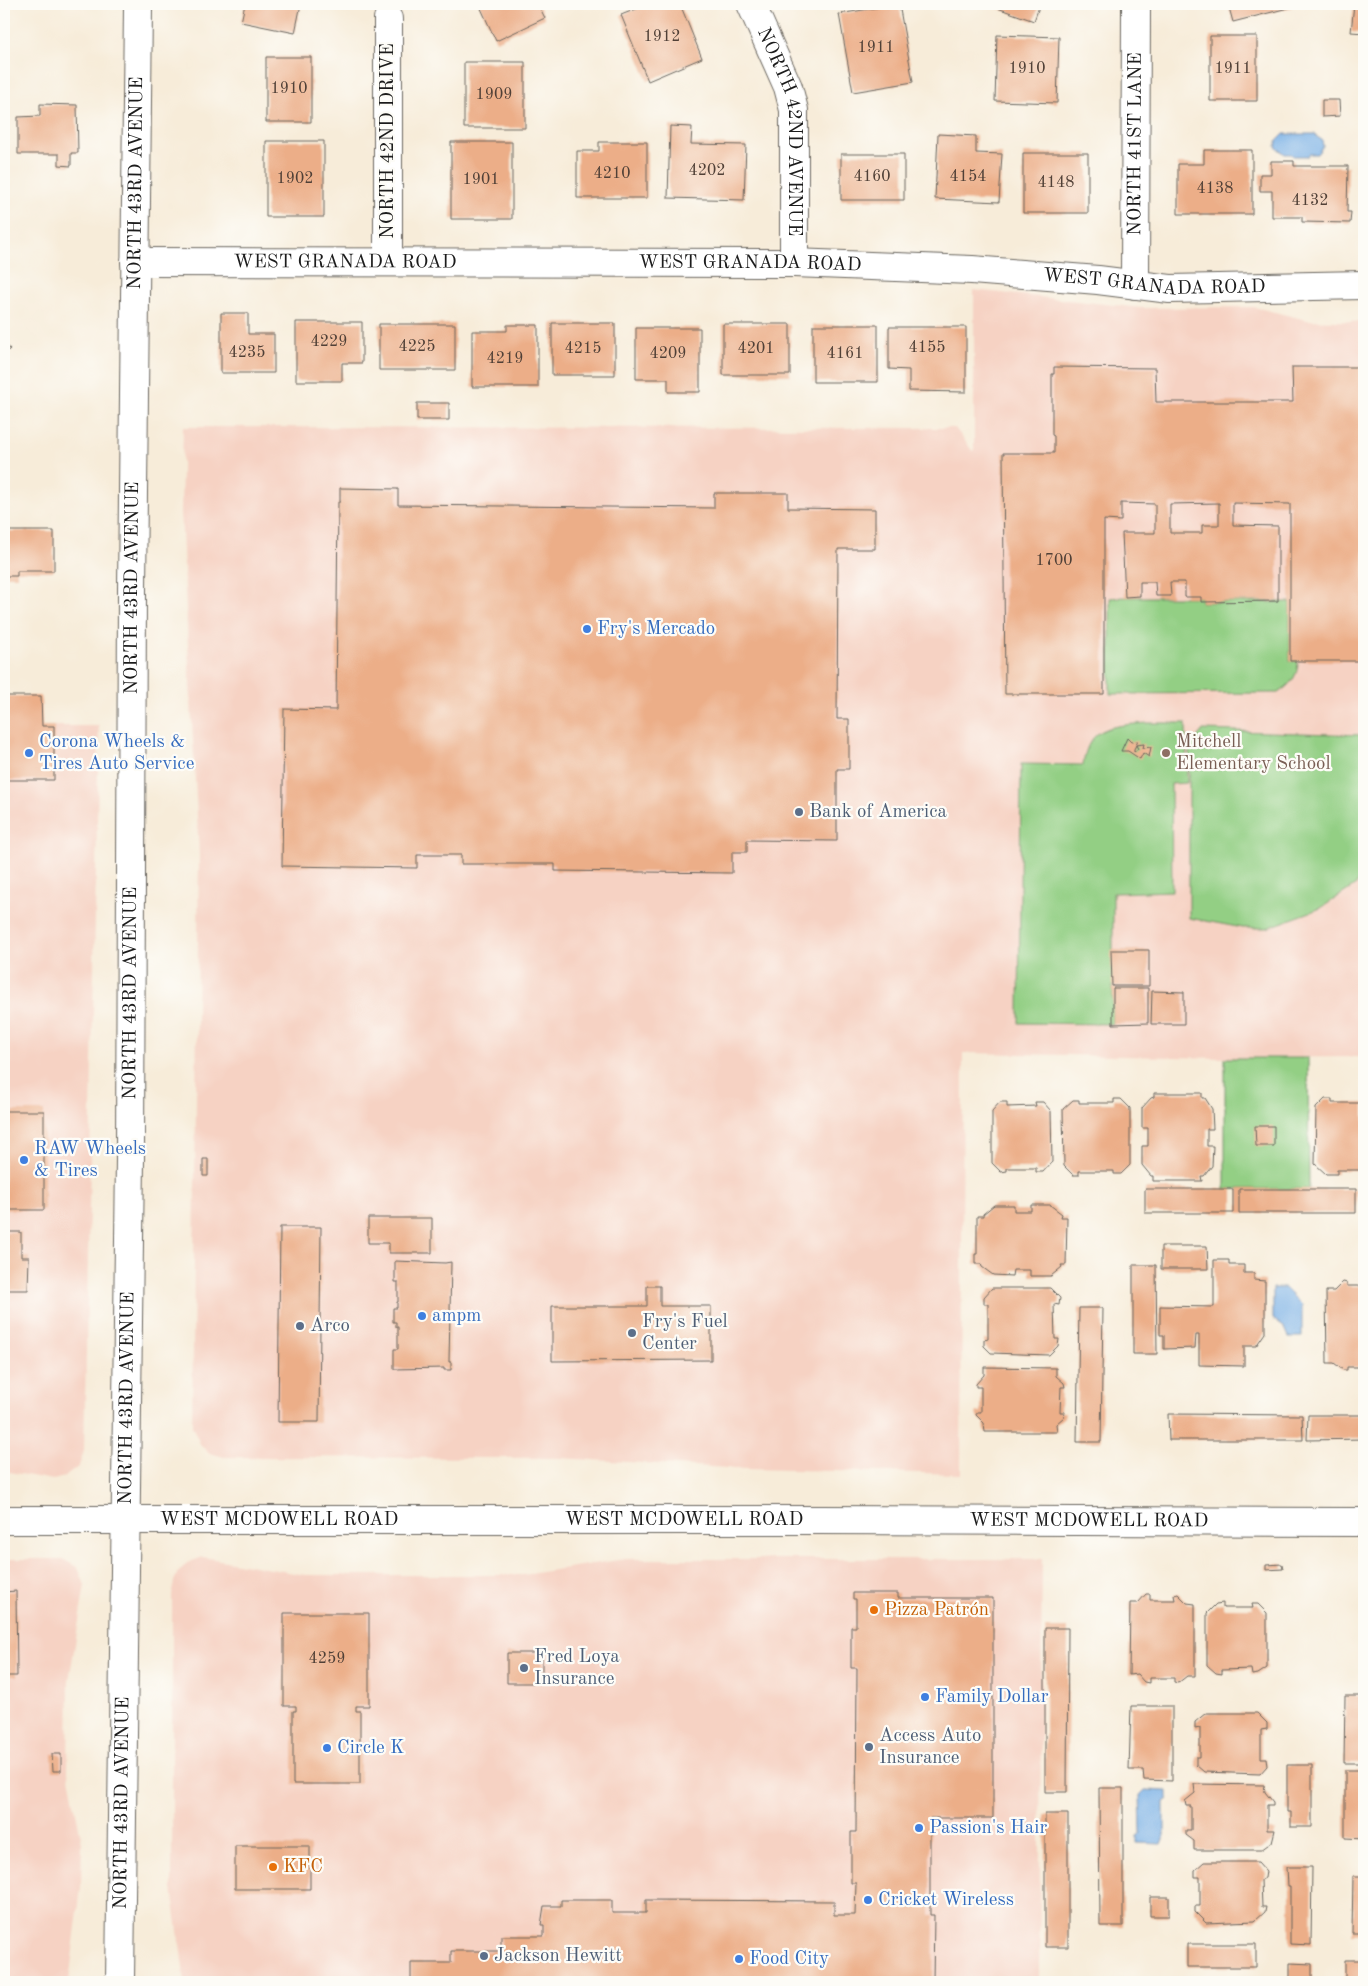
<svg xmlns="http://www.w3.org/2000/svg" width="1368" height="1986" font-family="'Old Standard TT',serif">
<rect width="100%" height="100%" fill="#fdfcf7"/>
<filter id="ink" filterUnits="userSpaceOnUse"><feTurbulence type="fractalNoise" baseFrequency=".02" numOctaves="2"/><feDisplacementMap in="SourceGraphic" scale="10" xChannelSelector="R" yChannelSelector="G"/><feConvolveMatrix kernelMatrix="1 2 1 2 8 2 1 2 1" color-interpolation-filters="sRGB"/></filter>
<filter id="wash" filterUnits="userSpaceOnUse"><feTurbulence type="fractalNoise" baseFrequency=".0096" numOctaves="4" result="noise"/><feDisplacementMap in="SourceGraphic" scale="20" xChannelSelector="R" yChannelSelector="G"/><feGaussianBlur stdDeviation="1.12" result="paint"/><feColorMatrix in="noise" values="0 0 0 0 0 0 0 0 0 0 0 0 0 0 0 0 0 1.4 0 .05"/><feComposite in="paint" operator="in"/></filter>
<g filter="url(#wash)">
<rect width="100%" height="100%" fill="#f7ecd9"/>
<path fill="#f6d2c3" d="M 974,290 L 1142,308 L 1254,307 L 1307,320 L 1364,322 L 1364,1057 L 1225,1058 L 963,1053 L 961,1474 L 745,1469 L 560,1458 L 224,1457 L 210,1453 L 201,1446 L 192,1426 L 199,855 L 181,512 L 183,427 L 955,428 L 974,453 Z
M 4,726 L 99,726 L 84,1451 L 79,1466 L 65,1477 L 53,1480 L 4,1471 Z
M 203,1557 L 305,1575 L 523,1575 L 625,1559 L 1042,1559 L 1039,1982 L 185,1982 L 172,1888 L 172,1596 L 174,1581 L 178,1573 L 187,1563 Z
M 4,1559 L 63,1559 L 78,1568 L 85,1585 L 69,1680 L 68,1772 L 82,1843 L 81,1887 L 69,1982 L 4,1982 Z"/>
<path fill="#93cf84" stroke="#587650" d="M 1125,597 L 1201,597 L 1201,602 L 1290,602 L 1290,661 L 1298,661 C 1298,677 1290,685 1278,693 L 1110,694 L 1110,598 Z
M 1148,723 L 1186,723 L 1187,783 L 1171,784 L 1172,891 L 1113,893 L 1113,1024 L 1019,1023 L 1021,764 L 1083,765 C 1088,724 1114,726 1148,723 Z
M 1203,730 L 1364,735 L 1364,871 L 1356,885 L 1321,908 L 1267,928 L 1243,928 L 1189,918 L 1189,747 Z
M 1225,1058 L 1308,1058 L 1309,1189 L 1225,1189 Z"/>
<path fill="#76aee5" stroke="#496580" d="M 1284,134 L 1316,134 L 1317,137 L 1322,140 L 1323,146 L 1317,154 L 1309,154 L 1308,156 L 1293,156 L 1291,154 L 1285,154 L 1276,147 L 1277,141 Z
M 1273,1288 L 1285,1288 L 1302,1305 L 1302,1337 L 1289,1337 L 1285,1328 L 1273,1319 Z
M 1145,1790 L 1168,1791 L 1168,1799 L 1164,1802 L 1164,1839 L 1162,1844 L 1137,1843 L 1137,1836 L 1141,1833 L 1140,1795 Z"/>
<g id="blocks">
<path fill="#ecae88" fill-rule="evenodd" d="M 245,4 L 301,4 L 295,33 L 241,22 Z
M 479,4 L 538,4 L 545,18 L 496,41 Z
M 649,4 L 680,4 L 702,58 L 648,81 L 621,15 Z
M 899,4 L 913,82 L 853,92 L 839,14 Z
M 986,4 L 1040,4 L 1034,21 Z
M 1228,4 L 1292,4 L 1292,7 L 1233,22 Z
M 1354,4 L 1364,4 L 1364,33 L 1351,32 Z
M 997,35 L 1059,37 L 1057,103 L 995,101 Z
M 1210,36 L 1257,36 L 1257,101 L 1210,101 Z
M 266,57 L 311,57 L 311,122 L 266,122 Z
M 464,62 L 525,62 L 525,128 L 464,128 Z
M 1322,100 L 1339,100 L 1340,116 L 1322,117 Z
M 40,104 L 77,105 L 78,153 L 71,153 L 71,166 L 59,165 L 59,154 L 18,154 L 18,117 L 40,116 Z
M 670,126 L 692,127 L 691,144 L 746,145 L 744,200 L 668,198 Z
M 938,134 L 976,136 L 976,153 L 1002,154 L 999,202 L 935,199 Z
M 266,141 L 324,141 L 324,217 L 266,217 Z
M 451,142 L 512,142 L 512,219 L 451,219 Z
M 599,142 L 647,142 L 647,198 L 577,198 L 577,151 L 599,151 Z
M 1204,150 L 1252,150 L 1252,214 L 1178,214 L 1178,164 L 1204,164 Z
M 1023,153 L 1088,153 L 1088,213 L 1023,213 Z
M 841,154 L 904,154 L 904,200 L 841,200 Z
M 1271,161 L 1294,161 L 1294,166 L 1348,166 L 1347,212 L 1351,212 L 1350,223 L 1302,222 L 1302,217 L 1272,217 L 1272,191 L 1260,191 L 1260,174 L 1271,174 Z
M 1359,165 L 1364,165 L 1364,184 L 1359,184 Z
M 221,313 L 248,313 L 248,334 L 274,334 L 274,373 L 221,373 Z
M 296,322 L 362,322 L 362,363 L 342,363 L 342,381 L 296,381 Z
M 552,323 L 615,323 L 615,375 L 552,375 Z
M 379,324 L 455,324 L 455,370 L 379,370 Z
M 723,324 L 790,324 L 790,375 L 723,375 Z
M 507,325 L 538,325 L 538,387 L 472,387 L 472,331 L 507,331 Z
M 813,325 L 878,325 L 878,382 L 813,382 Z
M 889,327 L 966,327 L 966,392 L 909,391 L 909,370 L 889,369 Z
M 636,328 L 700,328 L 700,392 L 668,392 L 668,379 L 636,379 Z
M 4,342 L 10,349 L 4,354 Z
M 1054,367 L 1155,368 L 1156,402 L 1293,402 L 1292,367 L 1364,367 L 1364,661 L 1290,661 L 1290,504 L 1233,503 L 1233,525 L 1278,526 L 1278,601 L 1201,602 L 1201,597 L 1185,597 L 1185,582 L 1170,582 L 1171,596 L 1156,596 L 1155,582 L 1140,582 L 1140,596 L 1125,597 L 1122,533 L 1155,533 L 1155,504 L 1121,503 L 1121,521 L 1104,520 L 1104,694 L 1005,694 L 1003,453 L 1054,453 L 1054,436 L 1052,435 L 1052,374 L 1054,374 ZM 1219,503 L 1219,525 L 1202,525 L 1202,533 L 1170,533 L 1170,504 Z
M 417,403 L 449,403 L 449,420 L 417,420 Z
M 340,488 L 398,489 L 398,505 L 714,508 L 714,493 L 788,493 L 788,508 L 875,509 L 875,549 L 838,549 L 837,719 L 849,719 L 849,769 L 837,769 L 837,841 L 747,840 L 747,852 L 732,852 L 732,873 L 555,871 L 555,864 L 461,864 L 461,855 L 417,855 L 417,868 L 282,866 L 284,709 L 336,710 L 338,502 L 340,502 Z
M 4,531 L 54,531 L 54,571 L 17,571 L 17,576 L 4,576 Z
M 4,606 L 7,606 L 6,666 L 4,666 Z
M 4,696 L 41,696 L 42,726 L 54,726 L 54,780 L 4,780 Z
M 1127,738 L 1131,742 L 1138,741 L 1134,749 L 1134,752 L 1138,749 L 1136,745 L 1144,744 L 1143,748 L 1151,747 L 1149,757 L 1143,753 L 1140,759 L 1128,751 L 1121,751 Z
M 1111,950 L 1149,950 L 1149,986 L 1112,986 Z
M 1113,988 L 1148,988 L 1148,1023 L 1113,1024 Z
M 1152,991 L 1184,992 L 1184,1024 L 1151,1024 Z
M 1154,1093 L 1202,1093 L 1202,1098 L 1205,1098 L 1212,1109 L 1213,1129 L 1207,1129 L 1207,1146 L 1213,1146 L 1212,1166 L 1204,1176 L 1201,1176 L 1202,1181 L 1153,1181 L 1153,1176 L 1151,1176 L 1142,1165 L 1142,1146 L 1148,1146 L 1148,1128 L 1142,1128 L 1142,1108 L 1151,1098 L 1154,1097 Z
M 1114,1099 L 1121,1099 L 1130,1108 L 1130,1165 L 1121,1174 L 1114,1174 L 1114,1171 L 1079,1171 L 1079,1175 L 1073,1175 L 1064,1166 L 1063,1109 L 1073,1100 L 1079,1100 L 1079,1103 L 1114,1103 Z
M 1325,1099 L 1332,1099 L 1332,1103 L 1364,1103 L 1364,1170 L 1337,1170 L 1337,1174 L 1326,1174 L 1315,1164 L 1316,1108 Z
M 1000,1102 L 1007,1102 L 1007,1107 L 1036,1106 L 1035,1102 L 1043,1102 L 1051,1111 L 1052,1162 L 1043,1172 L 1036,1172 L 1036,1168 L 1007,1168 L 1007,1171 L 1001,1172 L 992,1163 L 992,1111 Z
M 4,1111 L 44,1111 L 44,1210 L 4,1210 Z
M 1255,1126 L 1274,1126 L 1274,1146 L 1256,1146 Z
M 203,1159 L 208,1159 L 208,1176 L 203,1176 Z
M 1145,1189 L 1233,1189 L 1233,1213 L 1145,1213 Z
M 1239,1189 L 1356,1189 L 1356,1213 L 1239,1213 Z
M 994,1205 L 1014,1205 L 1014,1211 L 1031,1211 L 1031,1205 L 1050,1205 L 1062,1214 L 1061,1217 L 1067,1217 L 1066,1265 L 1061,1265 L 1062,1267 L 1051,1276 L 1030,1276 L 1030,1270 L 1013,1270 L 1012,1276 L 993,1275 L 982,1267 L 981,1264 L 975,1264 L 975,1254 L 977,1254 L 977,1216 L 983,1216 L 983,1214 Z
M 368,1218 L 432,1218 L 432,1253 L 389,1253 L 389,1243 L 368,1243 Z
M 280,1227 L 321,1227 L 319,1422 L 278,1422 Z
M 4,1232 L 21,1232 L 21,1257 L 29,1257 L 28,1290 L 4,1290 Z
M 1161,1246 L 1207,1246 L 1208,1269 L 1161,1269 Z
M 1214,1260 L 1229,1260 L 1229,1265 L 1244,1265 L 1244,1273 L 1254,1273 L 1254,1280 L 1265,1281 L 1265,1333 L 1256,1346 L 1244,1346 L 1244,1366 L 1199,1365 L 1199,1335 L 1196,1335 L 1195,1348 L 1164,1349 L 1164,1335 L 1160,1335 L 1160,1306 L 1214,1307 Z
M 395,1261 L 445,1263 L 451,1262 L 449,1362 L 451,1362 L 451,1370 L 444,1370 L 444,1368 L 394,1369 L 394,1349 L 398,1349 L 398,1327 L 396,1327 L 396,1322 L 393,1322 L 393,1308 L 397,1308 L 397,1302 L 398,1302 L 398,1282 L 395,1282 Z
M 1133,1265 L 1156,1265 L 1157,1354 L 1133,1354 Z
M 1343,1282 L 1347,1283 L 1347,1286 L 1364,1286 L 1364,1367 L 1347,1367 L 1347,1370 L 1343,1370 L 1334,1363 L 1327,1363 L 1326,1291 L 1334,1291 Z
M 647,1286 L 660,1286 L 660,1306 L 711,1306 L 711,1360 L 552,1361 L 552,1306 L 647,1306 Z
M 992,1288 L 1050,1288 L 1060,1298 L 1059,1305 L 1054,1304 L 1055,1339 L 1059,1339 L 1058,1346 L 1049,1355 L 991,1353 L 984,1346 L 984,1340 L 988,1339 L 988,1304 L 984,1304 L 984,1297 Z
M 1079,1308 L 1103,1308 L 1101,1442 L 1077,1442 Z
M 984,1367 L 1056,1368 L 1056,1376 L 1064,1383 L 1065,1387 L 1061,1387 L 1060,1412 L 1065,1412 L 1064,1417 L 1056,1424 L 1057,1432 L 985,1432 L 984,1423 L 976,1415 L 977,1412 L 981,1412 L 981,1387 L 976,1387 L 976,1384 L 984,1375 Z
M 1168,1414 L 1302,1415 L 1303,1440 L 1169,1440 Z
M 1308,1415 L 1364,1415 L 1364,1439 L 1307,1440 Z
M 1282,1564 L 1283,1569 L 1266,1570 L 1266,1565 Z
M 16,1591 L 17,1676 L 4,1676 L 4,1592 Z
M 853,1593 L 898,1593 L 898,1598 L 993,1598 L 993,1818 L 930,1818 L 930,1915 L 934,1915 L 933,1982 L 411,1982 L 411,1963 L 451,1963 L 451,1951 L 501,1951 L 501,1936 L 544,1936 L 544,1925 L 541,1925 L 544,1906 L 561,1906 L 561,1900 L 612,1900 L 612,1913 L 646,1913 L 646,1900 L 834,1901 L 834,1915 L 855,1915 L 856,1883 L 851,1883 L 851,1832 L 856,1832 L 857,1668 L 851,1668 L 851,1627 L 856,1627 L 856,1599 L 853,1599 Z
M 1146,1594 L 1150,1594 L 1150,1600 L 1175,1600 L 1174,1595 L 1178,1594 L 1187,1603 L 1195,1604 L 1195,1676 L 1187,1676 L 1178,1683 L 1174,1682 L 1174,1678 L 1149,1678 L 1149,1683 L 1144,1682 L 1137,1674 L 1129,1675 L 1130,1603 L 1138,1603 Z
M 1223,1603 L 1223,1608 L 1253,1608 L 1252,1604 L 1258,1604 L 1267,1613 L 1267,1668 L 1258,1674 L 1252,1675 L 1251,1669 L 1222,1670 L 1222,1674 L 1216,1673 L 1207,1665 L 1207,1613 L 1216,1604 Z
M 284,1613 L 369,1613 L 369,1706 L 356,1706 L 356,1711 L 360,1711 L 360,1784 L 293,1784 L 293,1711 L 296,1711 L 296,1706 L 284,1706 Z
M 1045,1628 L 1068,1628 L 1067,1792 L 1045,1792 Z
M 507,1653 L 542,1653 L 542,1683 L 507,1683 Z
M 1345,1696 L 1364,1696 L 1364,1763 L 1344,1763 Z
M 1131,1706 L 1172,1706 L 1172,1781 L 1144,1780 L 1143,1770 L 1129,1770 Z
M 1206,1713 L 1257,1713 L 1267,1723 L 1267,1729 L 1261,1730 L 1261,1758 L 1266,1758 L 1267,1766 L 1260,1774 L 1204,1772 L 1196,1765 L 1196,1757 L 1200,1757 L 1200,1728 L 1195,1729 L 1195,1722 Z
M 52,1754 L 61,1754 L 61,1771 L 53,1771 Z
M 1287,1765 L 1312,1765 L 1312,1827 L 1291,1827 L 1291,1812 L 1287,1812 Z
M 1345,1770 L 1364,1770 L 1364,1839 L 1345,1838 Z
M 1194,1784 L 1264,1785 L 1265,1792 L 1273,1802 L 1273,1805 L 1267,1805 L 1267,1830 L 1275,1830 L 1272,1842 L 1261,1850 L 1194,1850 L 1194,1841 L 1186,1835 L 1186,1830 L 1191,1830 L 1191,1806 L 1186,1806 L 1185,1801 L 1195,1793 Z
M 1099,1788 L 1123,1788 L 1123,1926 L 1100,1926 Z
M 1045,1814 L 1068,1814 L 1068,1947 L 1045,1947 Z
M 235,1846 L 310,1846 L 310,1889 L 235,1889 Z
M 1204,1862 L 1258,1862 L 1266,1871 L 1265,1878 L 1261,1880 L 1262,1907 L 1266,1907 L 1265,1912 L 1255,1921 L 1206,1923 L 1195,1912 L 1195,1906 L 1200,1906 L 1200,1877 L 1195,1877 L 1195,1870 Z
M 1287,1867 L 1312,1867 L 1311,1945 L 1290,1944 L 1290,1886 L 1288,1886 Z
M 1353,1876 L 1364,1876 L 1364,1933 L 1352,1933 Z
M 1150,1897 L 1169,1897 L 1169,1916 L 1150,1916 Z
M 1187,1944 L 1256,1944 L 1256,1967 L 1187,1967 Z
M 1345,1960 L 1364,1960 L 1364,1982 L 1345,1982 Z
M 1290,1963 L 1312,1964 L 1312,1982 L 1290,1982 Z"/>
</g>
</g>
<g filter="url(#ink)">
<use href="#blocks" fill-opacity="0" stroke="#69655e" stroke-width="1"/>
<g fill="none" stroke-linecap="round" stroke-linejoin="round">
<g stroke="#69655e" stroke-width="30">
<g id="minor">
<path id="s1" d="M 751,4 L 788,87 L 794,110 L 794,263"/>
<path d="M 388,19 L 388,262"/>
<path id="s2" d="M 135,262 L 794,263 L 972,270 L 1098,280 L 1170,289 L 1364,285"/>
<path id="s3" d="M 1135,285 L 1136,4"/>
</g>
</g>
<g stroke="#69655e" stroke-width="30">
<g id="major">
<path id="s4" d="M 4,1520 L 817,1520 L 1364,1522"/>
<path id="s5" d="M 120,1982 L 130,1158 L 132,590 L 138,4"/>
</g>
</g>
<use href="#minor" stroke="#fff" stroke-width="28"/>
<use href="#major" stroke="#fff" stroke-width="28"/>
</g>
</g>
<g fill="#3f7fe0" stroke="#fdfcf7" stroke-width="2">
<circle cx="587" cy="629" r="5"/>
<circle cx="29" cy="753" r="5"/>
<circle cx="24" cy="1160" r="5"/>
<circle cx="422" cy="1316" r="5"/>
<circle cx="925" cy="1697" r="5"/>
<circle cx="327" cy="1748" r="5"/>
<circle cx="919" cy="1828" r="5"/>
<circle cx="868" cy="1900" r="5"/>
<circle cx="739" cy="1959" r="5"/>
</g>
<circle fill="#8d6e63" stroke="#fdfcf7" stroke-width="2" cx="1166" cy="753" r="5"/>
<g fill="#5c6f8a" stroke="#fdfcf7" stroke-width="2">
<circle cx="799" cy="812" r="5"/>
<circle cx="300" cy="1326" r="5"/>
<circle cx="632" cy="1333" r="5"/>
<circle cx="524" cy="1668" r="5"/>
<circle cx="869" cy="1747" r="5"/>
<circle cx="484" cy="1956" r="5"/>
</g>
<g fill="#e8710a" stroke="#fdfcf7" stroke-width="2">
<circle cx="874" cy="1610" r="5"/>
<circle cx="273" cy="1867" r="5"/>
</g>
<g text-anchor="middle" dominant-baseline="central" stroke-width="4.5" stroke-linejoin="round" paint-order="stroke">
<g font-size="16" fill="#504037">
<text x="662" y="37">1912</text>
<text x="876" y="48">1911</text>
<text x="1027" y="69">1910</text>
<text x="1233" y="69">1911</text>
<text x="289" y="89">1910</text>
<text x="494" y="95">1909</text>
<text x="707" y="171">4202</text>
<text x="612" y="174">4210</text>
<text x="872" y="177">4160</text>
<text x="968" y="177">4154</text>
<text x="295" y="179">1902</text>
<text x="481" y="180">1901</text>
<text x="1056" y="183">4148</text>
<text x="1215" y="189">4138</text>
<text x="1310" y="201">4132</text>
<text x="329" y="342">4229</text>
<text x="417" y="347">4225</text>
<text x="927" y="348">4155</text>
<text x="583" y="349">4215</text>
<text x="756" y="349">4201</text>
<text x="247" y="353">4235</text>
<text x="668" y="354">4209</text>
<text x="845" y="354">4161</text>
<text x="505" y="359">4219</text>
<text x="1054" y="561">1700</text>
<text x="327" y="1659">4259</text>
</g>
<g font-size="19" fill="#1c1c1c" stroke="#fdfcf7">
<text stroke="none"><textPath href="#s1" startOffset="134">NORTH 42ND AVENUE</textPath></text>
<text transform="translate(388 141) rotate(-90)">NORTH 42ND DRIVE</text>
<text stroke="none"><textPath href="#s3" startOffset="141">NORTH 41ST LANE</textPath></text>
<text stroke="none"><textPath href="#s5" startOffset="1799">NORTH 43RD AVENUE</textPath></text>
<text stroke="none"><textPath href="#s2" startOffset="210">WEST GRANADA ROAD</textPath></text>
<text stroke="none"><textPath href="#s2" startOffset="615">WEST GRANADA ROAD</textPath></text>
<text stroke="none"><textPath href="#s2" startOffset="1020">WEST GRANADA ROAD</textPath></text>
<text stroke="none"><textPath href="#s5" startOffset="1394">NORTH 43RD AVENUE</textPath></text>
<text stroke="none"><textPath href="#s5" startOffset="989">NORTH 43RD AVENUE</textPath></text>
<text stroke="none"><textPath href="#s5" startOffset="584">NORTH 43RD AVENUE</textPath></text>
<text stroke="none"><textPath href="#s4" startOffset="275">WEST MCDOWELL ROAD</textPath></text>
<text stroke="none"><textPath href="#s4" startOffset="680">WEST MCDOWELL ROAD</textPath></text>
<text stroke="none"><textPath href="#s4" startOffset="1085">WEST MCDOWELL ROAD</textPath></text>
<text stroke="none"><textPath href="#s5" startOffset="179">NORTH 43RD AVENUE</textPath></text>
</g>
<g font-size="19" fill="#366cbe" stroke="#fdfcf7" text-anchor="start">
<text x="597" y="629">Fry's Mercado</text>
<text x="39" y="742">Corona Wheels &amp;<tspan x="39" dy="22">Tires Auto Service</tspan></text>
<text x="34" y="1149">RAW Wheels<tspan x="34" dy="22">&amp; Tires</tspan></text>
<text x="432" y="1316">ampm</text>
<text x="935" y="1697">Family Dollar</text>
<text x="337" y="1748">Circle K</text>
<text x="929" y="1828">Passion's Hair</text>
<text x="878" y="1900">Cricket Wireless</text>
<text x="749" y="1959">Food City</text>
</g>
<g font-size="19" fill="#785e54" stroke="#fdfcf7" text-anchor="start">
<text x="1176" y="742">Mitchell<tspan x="1176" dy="22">Elementary School</tspan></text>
</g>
<g font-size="19" fill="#4e5e75" stroke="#fdfcf7" text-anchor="start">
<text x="809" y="812">Bank of America</text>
<text x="642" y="1322">Fry's Fuel<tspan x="642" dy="22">Center</tspan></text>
<text x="310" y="1326">Arco</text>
<text x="534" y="1657">Fred Loya<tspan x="534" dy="22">Insurance</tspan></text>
<text x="879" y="1736">Access Auto<tspan x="879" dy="22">Insurance</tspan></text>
<text x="494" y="1956">Jackson Hewitt</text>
</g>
<g font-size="19" fill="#c56008" stroke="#fdfcf7" text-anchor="start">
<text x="884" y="1610">Pizza Patrón</text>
<text x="283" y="1867">KFC</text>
</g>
</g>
<rect width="1368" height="1986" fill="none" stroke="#fdfcf7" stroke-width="20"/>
</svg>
